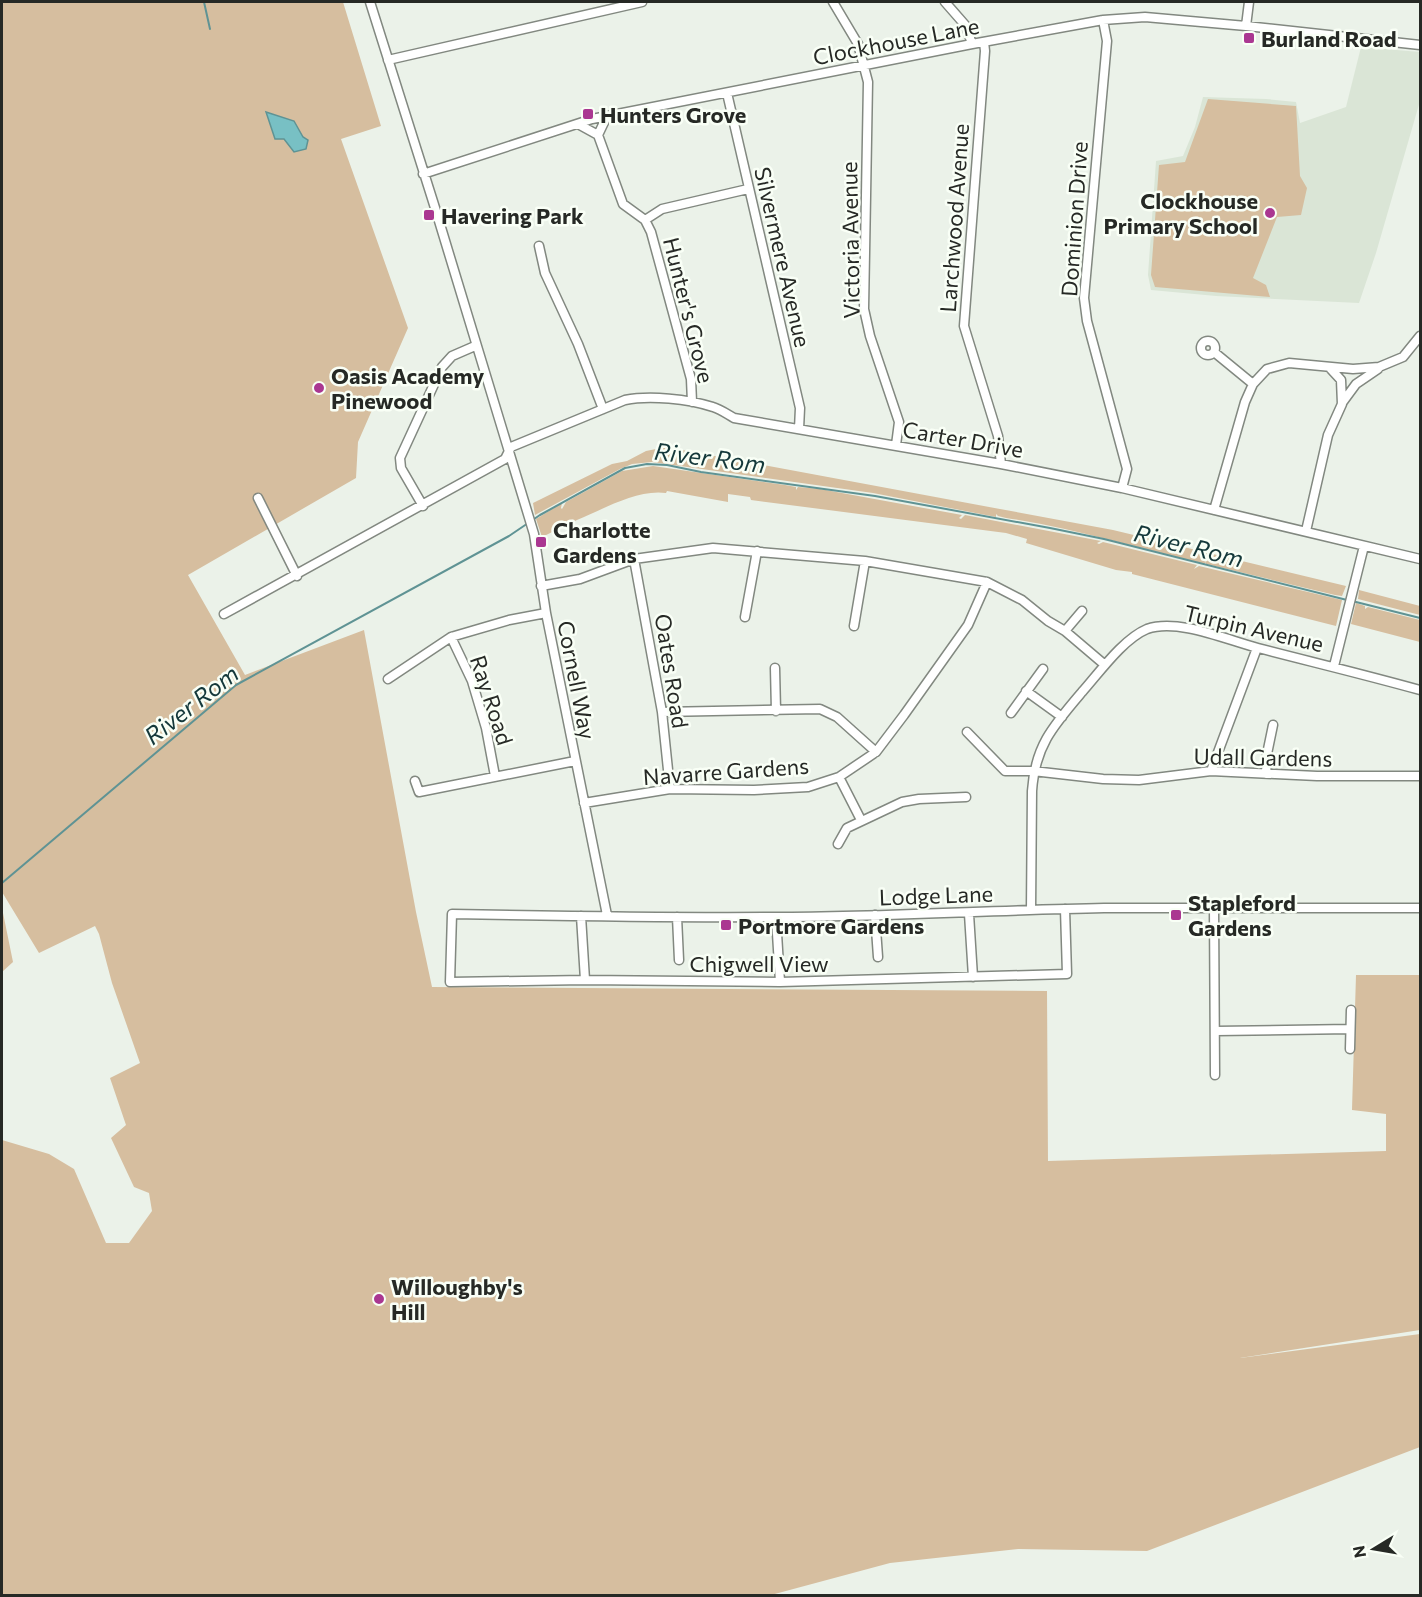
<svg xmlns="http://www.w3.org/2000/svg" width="1422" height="1597" font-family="Commissioner,sans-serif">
<rect width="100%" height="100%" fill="#ebf2e9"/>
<path fill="#dae5d6" d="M 1361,47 L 1420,52 L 1420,101 L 1376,253 L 1359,303 L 1216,296 L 1151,290 L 1148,275 L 1156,161 L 1183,156 L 1195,127 L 1203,97 L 1266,99 L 1296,102 L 1300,123 L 1346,107 Z"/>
<path fill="#d6be9f" d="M 2,2 L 343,2 L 381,126 L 341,139 L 408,328 L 358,442 L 356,478 L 188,575 L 245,675 L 364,630 L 416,912 L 432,987 L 1047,991 L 1048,1161 L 1386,1151 L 1386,1114 L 1352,1110 L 1356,975 L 1420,975 L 1420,1330 L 1240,1358 L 1420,1334 L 1420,1447 L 1147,1551 L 1018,1549 L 890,1563 L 771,1595 L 2,1595 L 2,1140 L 49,1154 L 74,1169 L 106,1243 L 129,1243 L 152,1211 L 149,1193 L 134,1187 L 111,1138 L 126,1125 L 110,1078 L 140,1063 L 112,983 L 99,934 L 95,926 L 39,953 L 2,892 Z
M 1208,99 L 1296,106 L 1300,176 L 1307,188 L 1301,215 L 1277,217 L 1253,278 L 1266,285 L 1270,297 L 1155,287 L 1151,275 L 1159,165 L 1185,162 Z
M 666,447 L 1113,530 L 1346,586 L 1342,596 L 1335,595 L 1206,564 L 1205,562 L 1205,564 C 1138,548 1074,528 1006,518 L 998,516 L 996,514 L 996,517 L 873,493 L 652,462 L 632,464 L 620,469 L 535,515 L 533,503 L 612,464 L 627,461 L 646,451 Z
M 653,466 L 785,485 L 796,487 L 796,490 L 798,487 L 820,489 L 962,515 L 959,518 L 961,519 L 965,515 L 1101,541 L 1097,543 L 1099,544 L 1103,542 L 1197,565 L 1194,569 L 1199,566 L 1342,600 L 1336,626 L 1132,574 L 1132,572 L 1116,570 L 1026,543 L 1027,539 L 1006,533 L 751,500 L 750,497 L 728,494 L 728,502 L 667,491 L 666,493 C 637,489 604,509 577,520 L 542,537 L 536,519 L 562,503 L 561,508 L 562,509 L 566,502 L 622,471 Z
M 1359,590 L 1420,606 L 1420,615 L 1358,599 Z
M 1356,603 L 1365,606 L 1365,609 L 1368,607 L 1420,620 L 1420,642 L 1351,624 Z
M 2,908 L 13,962 L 2,972 Z"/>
<path fill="#78c0c4" stroke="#5f9394" stroke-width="1.5" d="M 266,112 L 294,121 L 303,137 L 308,140 L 306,149 L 294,152 L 284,139 L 275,139 Z"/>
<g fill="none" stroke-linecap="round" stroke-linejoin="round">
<path stroke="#5f9394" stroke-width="2" d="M 204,2 L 210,29
M 1352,601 L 1420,618
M 2,883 L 236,685 L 509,536 L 540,515 L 625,468 L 647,464 L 667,465 L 701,472 L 875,496 L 1050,528 L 1104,539 L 1347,600"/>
<g stroke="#828880" stroke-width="11">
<path id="minor" d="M 370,2 L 436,211 L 534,534 L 546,613 L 607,915
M 833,2 L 858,44 L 868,82 L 864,309 L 870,336 L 899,422 L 896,445
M 945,2 L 966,26 L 972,44
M 1103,20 L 1107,41 L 1084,298 L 1087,321 L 1127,469 L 1122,488
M 1246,26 L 1249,2
M 984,42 L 985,51 L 964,326 L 998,436 L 1001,464
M 388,60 L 642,2
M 727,93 L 800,408 L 799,429
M 578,124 L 598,135
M 598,135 L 623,204 L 645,220 L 651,232 L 691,379 L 692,402
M 598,135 L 607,116
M 423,174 L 592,119 L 972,44 L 1103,20 L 1145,17 L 1246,26 L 1420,45
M 645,220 L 662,209 L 748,189
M 539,246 L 545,273 L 578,344 L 603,409
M1201 348a7 7 0 1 1 14 0a7 7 0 1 1-14 0Z
M 1214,352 L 1253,384
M 1342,403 L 1356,384 L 1378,369
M 258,498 L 297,576
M 423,506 L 401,468 L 400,458 L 442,367 L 452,356 L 475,346
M 1214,510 L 1245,402 L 1253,384 L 1267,369 L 1289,363 L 1353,369 L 1379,367 L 1403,357 L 1420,336
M 1306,531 L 1328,435 L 1342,404 L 1341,380 L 1329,367
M 634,559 L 662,712 L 670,789
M 541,586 L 580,579 L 634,559 L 713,548 L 865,561 L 987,582 L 1022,600 L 1048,621 L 1065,631 L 1105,665
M 224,614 L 505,459 L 511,447 L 625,400 C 650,395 688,399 713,407 C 720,409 727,414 734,418 L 1001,464 L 1122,488 L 1420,559
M 745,617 L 757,551
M 854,626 L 865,561
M 1065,631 L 1082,611
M 451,637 L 472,681 L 486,728 L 495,776
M 1334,666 L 1364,546
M 775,668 L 776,711
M 388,679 L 451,637 L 509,620 L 546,613
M 1026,691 L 1062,717
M 662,712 L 820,709 L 837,717 L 876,752
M 1011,713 L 1043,669
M 967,732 L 1005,771 L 1033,771 L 1103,779 L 1139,780 L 1211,771 L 1317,776 L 1420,776
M 1211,771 L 1257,648
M 1266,774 L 1267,754 L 1273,725
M 839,777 L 861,820
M 415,781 L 419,792 L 575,761
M 584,803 L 670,789 L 754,790 L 808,787 L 839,777 L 876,752 L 904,715 L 968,625 L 987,582
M 838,844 L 847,828 L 902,802 L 919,799 L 966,797
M 1214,907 L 1215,1075
M 1065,909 L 1067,974 L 780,982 L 585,980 L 450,982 L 452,914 C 560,916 668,918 775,917 C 885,917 994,910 1104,908 L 1420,908
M 1031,910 L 1032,791 C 1035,746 1053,726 1082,692 C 1099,673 1123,639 1147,629 C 1178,618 1227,640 1258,648 C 1312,662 1366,675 1420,690
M 969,914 L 973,977
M 875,915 L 878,957
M 581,916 L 585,980
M 677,917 L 679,960
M 776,917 L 780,982
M 1216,1031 L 1350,1029
M 1350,1049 L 1351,1010"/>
</g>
<use href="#minor" stroke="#fff" stroke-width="8"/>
</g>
<g fill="#aa3791" stroke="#f9fff6" stroke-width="2">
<rect x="1243" y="32" width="12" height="12" rx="3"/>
<rect x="582" y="108" width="12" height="12" rx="3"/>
<circle cx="1270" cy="213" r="6"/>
<rect x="423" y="209" width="12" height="12" rx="3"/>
<circle cx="319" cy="388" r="6"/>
<rect x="535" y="536" width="12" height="12" rx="3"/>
<rect x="1170" y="909" width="12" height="12" rx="3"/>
<rect x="720" y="919" width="12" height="12" rx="3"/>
<circle cx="379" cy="1299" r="6"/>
</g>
<g text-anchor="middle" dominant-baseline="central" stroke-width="5" stroke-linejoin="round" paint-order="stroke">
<g font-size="22" font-weight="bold" fill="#262925" stroke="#f9fff6" text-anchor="start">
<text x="1261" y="38">Burland Road</text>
<text x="600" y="114">Hunters Grove</text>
<text x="1258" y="200" text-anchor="end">Clockhouse<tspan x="1258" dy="25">Primary School</tspan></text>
<text x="441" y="215">Havering Park</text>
<text x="331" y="375">Oasis Academy<tspan x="331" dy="25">Pinewood</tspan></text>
<text x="553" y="529">Charlotte<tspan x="553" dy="25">Gardens</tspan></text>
<text x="1188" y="902">Stapleford<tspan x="1188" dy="25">Gardens</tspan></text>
<text x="738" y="925">Portmore Gardens</text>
<text x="391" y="1286">Willoughby's<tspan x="391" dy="25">Hill</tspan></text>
</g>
<g font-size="22" fill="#262925" stroke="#f9fff6">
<text transform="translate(896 41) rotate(-11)">Clockhouse Lane</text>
<text transform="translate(954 218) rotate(-86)">Larchwood Avenue</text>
<text transform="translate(1074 219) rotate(-86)">Dominion Drive</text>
<text transform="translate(850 240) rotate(-91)">Victoria Avenue</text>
<text transform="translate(783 257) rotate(77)">Silvermere Avenue</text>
<text transform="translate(689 310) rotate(76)">Hunter's Grove</text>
<text transform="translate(963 439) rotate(10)">Carter Drive</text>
<text transform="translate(1254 628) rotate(13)">Turpin Avenue</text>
<text transform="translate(672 671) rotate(81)">Oates Road</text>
<text transform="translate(577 680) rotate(79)">Cornell Way</text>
<text transform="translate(492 700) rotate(72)">Ray Road</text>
<text transform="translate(1263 757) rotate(1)">Udall Gardens</text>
<text transform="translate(726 771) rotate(-4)">Navarre Gardens</text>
<text transform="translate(936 895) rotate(-2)">Lodge Lane</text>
<text x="759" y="963">Chigwell View</text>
</g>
<g font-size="24" font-style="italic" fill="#14383a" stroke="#f9fff6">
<text transform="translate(710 457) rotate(7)">River Rom</text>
<text transform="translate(1189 545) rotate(14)">River Rom</text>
<text transform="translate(191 704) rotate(-38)">River Rom</text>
</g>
</g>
<rect width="1422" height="1597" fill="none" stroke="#262925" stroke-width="6"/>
<g transform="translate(1374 1549) rotate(259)" stroke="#f9fff6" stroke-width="4.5" paint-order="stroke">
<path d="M0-4.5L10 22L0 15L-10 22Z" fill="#262925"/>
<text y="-9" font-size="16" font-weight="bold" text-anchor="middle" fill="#262925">N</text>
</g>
</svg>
